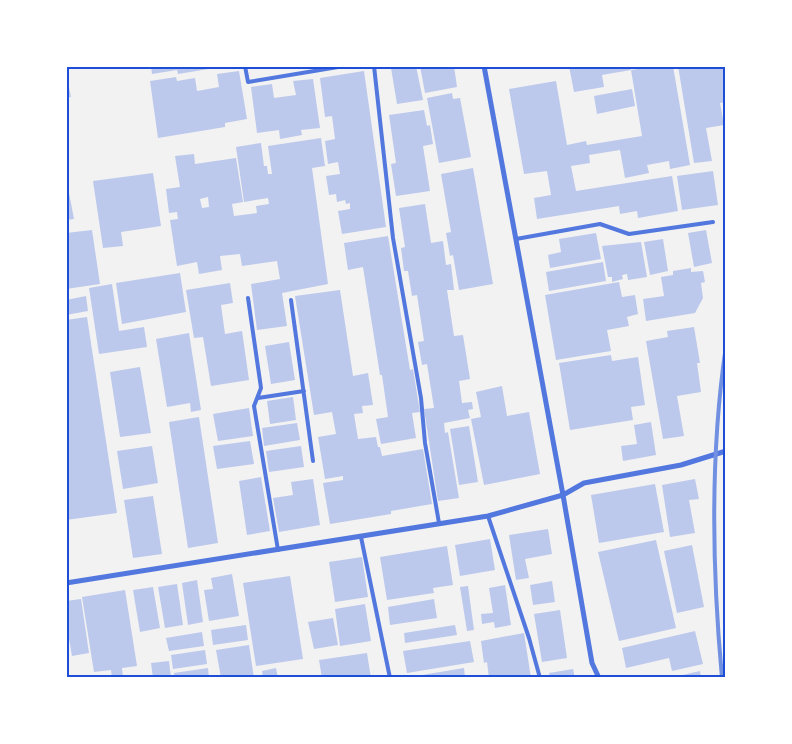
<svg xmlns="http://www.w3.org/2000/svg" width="792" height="744" font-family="'Archivo Narrow',sans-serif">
<rect width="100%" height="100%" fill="#f2f2f2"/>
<path fill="#bdc9ec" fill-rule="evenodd" d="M 151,66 L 221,66 L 221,67 L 178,74 L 177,70 L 152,74 Z
M 400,66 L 416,66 L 423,100 L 397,104 L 391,68 Z
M 420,66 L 454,66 L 457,87 L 425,93 Z
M 569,66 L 630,66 L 631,70 L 602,75 L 604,87 L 574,92 Z
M 645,66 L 673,66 L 690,165 L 670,169 L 669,161 L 647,165 L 649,173 L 625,178 L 620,150 L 589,155 L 590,163 L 571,166 L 576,191 L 672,176 L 678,211 L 638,218 L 637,211 L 620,214 L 619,206 L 537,219 L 534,198 L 551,195 L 547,171 L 524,174 L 509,89 L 556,81 L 567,145 L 586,141 L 587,145 L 642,136 L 631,70 L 645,68 Z
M 678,66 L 726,66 L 726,102 L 720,103 L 724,125 L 706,128 L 712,161 L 694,163 Z
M 239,71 L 247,119 L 225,123 L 225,127 L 158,138 L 150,81 L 176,77 L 177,81 L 195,78 L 197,91 L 219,87 L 217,74 Z
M 364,71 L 386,227 L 342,234 L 338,211 L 350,209 L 350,203 L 346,204 L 345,200 L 337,202 L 336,194 L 329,195 L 326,176 L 340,174 L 338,162 L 328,164 L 325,141 L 335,139 L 332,116 L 325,117 L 320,78 Z
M 66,73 L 71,97 L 66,98 Z
M 313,79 L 320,128 L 301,130 L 302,135 L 280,139 L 279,130 L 257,133 L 251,87 L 272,84 L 274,98 L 296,95 L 293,81 Z
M 632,89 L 635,106 L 597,114 L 594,96 Z
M 452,93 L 453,99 L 460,98 L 471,157 L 439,163 L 427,98 Z
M 424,110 L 427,126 L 430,125 L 433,144 L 423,146 L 430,191 L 396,196 L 391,164 L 396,163 L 389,115 Z
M 321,138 L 325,166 L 312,168 L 328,284 L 282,293 L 287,326 L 257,330 L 251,284 L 280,279 L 277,261 L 242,266 L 240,254 L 220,256 L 222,270 L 199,274 L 197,262 L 177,266 L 170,220 L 178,219 L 177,212 L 169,213 L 166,189 L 180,187 L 175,156 L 194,154 L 195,164 L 236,158 L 243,202 L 232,204 L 234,216 L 257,213 L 256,206 L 269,204 L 268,198 L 244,202 L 236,147 L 261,143 L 264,166 L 267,166 L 268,174 L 272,174 L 268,146 ZM 208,197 L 209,207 L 202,208 L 200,199 Z
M 473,168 L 493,284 L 459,290 L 453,255 L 450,256 L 446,233 L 451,232 L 441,174 Z
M 713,171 L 718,205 L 682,210 L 677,176 Z
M 153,173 L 161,226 L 121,232 L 123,246 L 103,248 L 93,181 Z
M 66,177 L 74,219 L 66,220 Z
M 425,204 L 431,243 L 443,241 L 446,265 L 451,264 L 454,290 L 447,290 L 454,336 L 463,335 L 470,379 L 459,381 L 462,403 L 472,402 L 473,409 L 468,410 L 470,418 L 444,423 L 445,433 L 448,432 L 459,498 L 438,501 L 424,409 L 434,408 L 427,364 L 422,365 L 418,342 L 424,341 L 417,295 L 412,296 L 408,271 L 404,271 L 401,248 L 405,247 L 399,208 Z
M 92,230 L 100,284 L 66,289 L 66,233 Z
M 706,230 L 712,263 L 694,267 L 688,233 Z
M 596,233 L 601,259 L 550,268 L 548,255 L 561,252 L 559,239 Z
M 388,236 L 410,370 L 413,369 L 420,412 L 412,413 L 416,438 L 381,444 L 376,419 L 388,417 L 382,375 L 380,375 L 363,267 L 348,270 L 344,243 Z
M 663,239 L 668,271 L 650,275 L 644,242 Z
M 641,242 L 647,277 L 628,280 L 627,274 L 622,275 L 623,279 L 612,282 L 612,277 L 608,277 L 602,246 Z
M 603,262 L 606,281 L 549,291 L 546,272 Z
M 691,268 L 691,272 L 703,271 L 705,282 L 701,283 L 703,298 L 695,313 L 646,321 L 643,299 L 664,296 L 661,277 L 673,275 L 673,271 Z
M 180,273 L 186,312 L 122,324 L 116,283 Z
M 619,282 L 622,297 L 635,295 L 638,314 L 627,317 L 629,326 L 607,330 L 611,351 L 556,360 L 545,295 Z
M 230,283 L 233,303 L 221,305 L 225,334 L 242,331 L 249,380 L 211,386 L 203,337 L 194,338 L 186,290 Z
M 112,284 L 119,331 L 144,327 L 147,347 L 99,354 L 89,288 Z
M 340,290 L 353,376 L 368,373 L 373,405 L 362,406 L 363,413 L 354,414 L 358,439 L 376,437 L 378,447 L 380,447 L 382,456 L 423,449 L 432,504 L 391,511 L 391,514 L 330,524 L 323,483 L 343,480 L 343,476 L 325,479 L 318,437 L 336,434 L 332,412 L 314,415 L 295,296 Z
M 86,296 L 88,311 L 66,315 L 66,300 Z
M 87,317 L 117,513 L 66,520 L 66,320 Z
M 694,327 L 700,363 L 697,363 L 701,392 L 677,396 L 684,436 L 663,439 L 646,341 L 668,337 L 667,331 Z
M 189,333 L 201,410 L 191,412 L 190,403 L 167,407 L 156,339 Z
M 289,342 L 295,380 L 271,384 L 265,346 Z
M 611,355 L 612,361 L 638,357 L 645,405 L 631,407 L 633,420 L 570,430 L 559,363 Z
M 140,367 L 151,433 L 120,437 L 110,372 Z
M 502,386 L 507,416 L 529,412 L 540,474 L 484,485 L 471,419 L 481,417 L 476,392 Z
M 293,397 L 296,420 L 270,424 L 267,401 Z
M 249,408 L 253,436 L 218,441 L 213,414 Z
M 199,417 L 218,543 L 188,548 L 169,422 Z
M 651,422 L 656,455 L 623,461 L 621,446 L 637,444 L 634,425 Z
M 297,423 L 300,440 L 264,446 L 262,428 Z
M 469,426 L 478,482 L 459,485 L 450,429 Z
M 250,441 L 254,464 L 217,469 L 213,446 Z
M 152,446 L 158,483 L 123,489 L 117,451 Z
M 301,446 L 304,467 L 269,472 L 266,451 Z
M 261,477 L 270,531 L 247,535 L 239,481 Z
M 313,479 L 320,525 L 279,532 L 273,498 L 293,495 L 291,482 Z
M 695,479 L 699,499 L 689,500 L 695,533 L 670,537 L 662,485 Z
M 655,484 L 664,532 L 599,543 L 591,495 Z
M 153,496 L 162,554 L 133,558 L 124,500 Z
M 548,529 L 552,554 L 525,559 L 529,578 L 516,580 L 509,535 Z
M 490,539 L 495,570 L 460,576 L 455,545 Z
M 656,540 L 676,628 L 619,641 L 598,552 Z
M 692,545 L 704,607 L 677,613 L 664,551 Z
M 447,546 L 453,585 L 433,588 L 434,593 L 387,600 L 380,557 Z
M 362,557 L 368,597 L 335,602 L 329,562 Z
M 232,574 L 239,616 L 209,621 L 204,590 L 213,589 L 211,578 Z
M 290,576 L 303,659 L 256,666 L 243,583 Z
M 197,580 L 203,622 L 188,625 L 182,583 Z
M 552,581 L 555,602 L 533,605 L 530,585 Z
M 177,584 L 183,625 L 165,628 L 158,587 Z
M 505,585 L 511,625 L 495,628 L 494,622 L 482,624 L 481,614 L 493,613 L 489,588 Z
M 468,586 L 474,630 L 467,631 L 460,587 Z
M 153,587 L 160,628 L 140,632 L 133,590 Z
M 125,590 L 137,666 L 122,668 L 123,678 L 112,678 L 111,670 L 94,672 L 82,597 Z
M 81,599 L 89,653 L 72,656 L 66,621 L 66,601 Z
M 434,599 L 437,618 L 390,625 L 388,607 Z
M 365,604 L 371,641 L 340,646 L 335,609 Z
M 560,610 L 567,658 L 542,662 L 534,614 Z
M 333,618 L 338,645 L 314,649 L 308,622 Z
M 246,625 L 248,640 L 213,645 L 211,630 Z
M 455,625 L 457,635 L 405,643 L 404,633 Z
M 695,631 L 703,664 L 672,671 L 669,658 L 626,668 L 622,648 Z
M 202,632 L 204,646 L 169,651 L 166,638 Z
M 524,633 L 531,678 L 489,678 L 487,662 L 484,663 L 481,641 Z
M 470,641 L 474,662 L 407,673 L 403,651 Z
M 249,645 L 254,678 L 221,678 L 216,650 Z
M 205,650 L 207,664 L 173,669 L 171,655 Z
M 66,651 L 69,664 L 66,665 Z
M 367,653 L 371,678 L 322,678 L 319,660 Z
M 169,661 L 171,678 L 153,678 L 151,663 Z
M 208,668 L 209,678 L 175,678 L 174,673 Z
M 276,668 L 278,678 L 263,678 L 262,671 Z
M 464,668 L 465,678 L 416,678 L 416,676 Z
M 573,669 L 575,678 L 550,678 L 549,673 Z
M 700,671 L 701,678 L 674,678 L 674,677 Z"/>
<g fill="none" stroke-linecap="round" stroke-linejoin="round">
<path stroke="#5277de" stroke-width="4" d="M 245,66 L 248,82 L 344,66
M 374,66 L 393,238 L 421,398 L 425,443 L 439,523
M 516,239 L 600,224 L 629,234 L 713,222
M 248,298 L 261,388 L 254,406 L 278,550
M 291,300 L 313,461
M 258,398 L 304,391
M 488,516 L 529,638 L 540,678
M 361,537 L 390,678"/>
<path stroke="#5277de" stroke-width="5" d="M 484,66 L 563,495 L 592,663 L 599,678
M 66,583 L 488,516 L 563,495 L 584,483 L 681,465 L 726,451"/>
<path stroke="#7290e2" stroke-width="4" d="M 722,678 C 712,569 710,453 726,346"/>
</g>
<rect width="792" height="744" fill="none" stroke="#ffffff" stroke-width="135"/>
<rect x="68" y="68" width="656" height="608" fill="none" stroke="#1d4ed8" stroke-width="2"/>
</svg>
